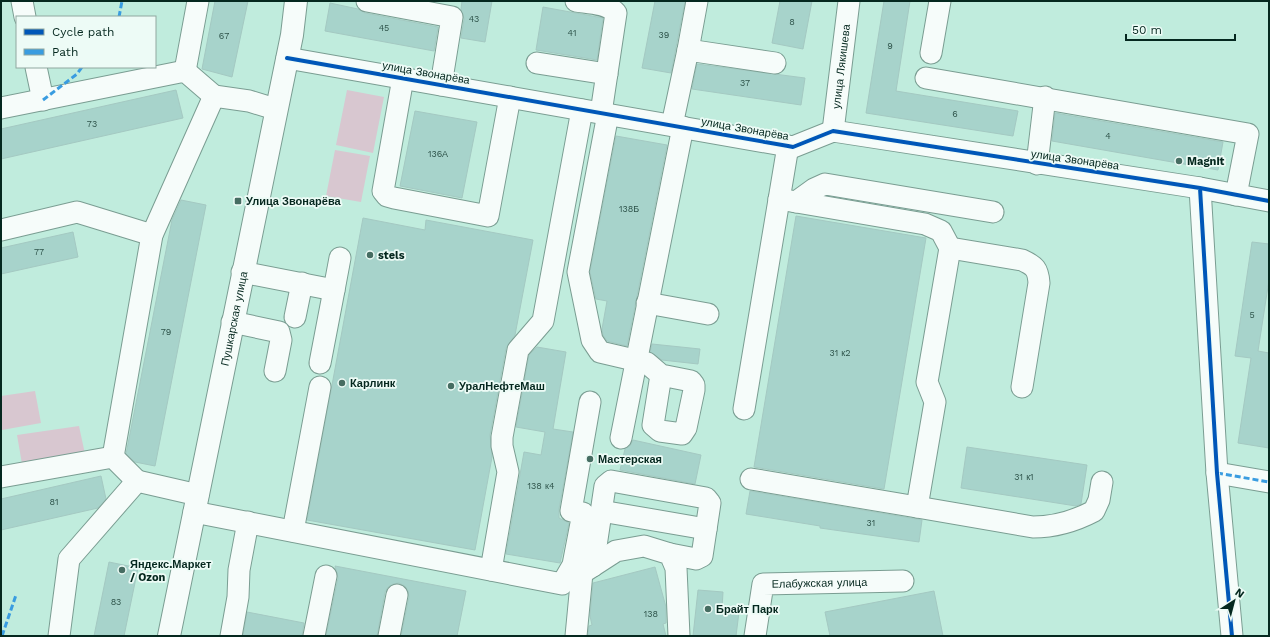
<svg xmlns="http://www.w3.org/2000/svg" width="1270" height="637" font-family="'Work Sans',sans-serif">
<rect width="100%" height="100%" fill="#c0ecdd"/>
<path fill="#d8c7d0" d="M 347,90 L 384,97 L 373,153 L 336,145 Z
M 335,150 L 370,156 L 361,202 L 326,196 Z
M 35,391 L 41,423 L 2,430 L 1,396 Z
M 79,426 L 85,454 L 22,464 L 17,435 Z"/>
<path fill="#a7d3cb" stroke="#a4c9c2" d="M 215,1 L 248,1 L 232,77 L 202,69 Z
M 462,1 L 492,1 L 485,42 L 461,38 L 464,19 L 461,9 Z
M 655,1 L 685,1 L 671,73 L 642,68 Z
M 780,1 L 812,1 L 803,49 L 772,43 Z
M 884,1 L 910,1 L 896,91 L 1018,111 L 1013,136 L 866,113 Z
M 330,3 L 358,9 L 365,13 L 438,27 L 434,51 L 325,31 Z
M 543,7 L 603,18 L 597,60 L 536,50 Z
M 697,64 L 805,78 L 801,105 L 692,89 Z
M 176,90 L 183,118 L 1,159 L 1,129 Z
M 415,111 L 477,122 L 462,198 L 400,186 Z
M 1055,113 L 1223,142 L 1218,170 L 1052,141 Z
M 616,136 L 667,145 L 627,346 L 607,341 L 603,335 L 602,329 L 607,301 L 596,299 L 590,272 Z
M 181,200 L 206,205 L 155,466 L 135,462 L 126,454 L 172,220 Z
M 796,216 L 926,238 L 884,489 L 754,467 Z
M 363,218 L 425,230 L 426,220 L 533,240 L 515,335 L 506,348 L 490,435 L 492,457 L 475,550 L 307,520 Z
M 73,232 L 78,257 L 1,274 L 1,248 Z
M 1252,242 L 1269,244 L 1269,280 L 1258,351 L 1269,353 L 1269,448 L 1238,443 L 1251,358 L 1235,356 Z
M 652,344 L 700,349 L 698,364 L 662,360 L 650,352 Z
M 537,347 L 566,352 L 553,429 L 573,432 L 559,509 L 559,518 L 569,523 L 560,563 L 506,554 L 524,452 L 541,455 L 545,432 L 516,427 L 529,355 Z
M 633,440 L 701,455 L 695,484 L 620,470 L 625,449 L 630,446 Z
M 967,447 L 1087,465 L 1081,504 L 1076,506 L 961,488 Z
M 101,476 L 106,499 L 98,508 L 1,530 L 1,499 Z
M 750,491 L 922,520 L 919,542 L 820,528 L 820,526 L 746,514 Z
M 109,562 L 138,568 L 124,636 L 94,636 Z
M 335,566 L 466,591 L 457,636 L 401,636 L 409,597 L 408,591 L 405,586 L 399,583 L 393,584 L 388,587 L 385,592 L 377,636 L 326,636 L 338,578 Z
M 655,567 L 666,607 L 666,623 L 663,624 L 666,636 L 588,636 L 589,626 L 592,625 L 590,616 L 593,583 Z
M 698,590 L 723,592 L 722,609 L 739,612 L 736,636 L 693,636 Z
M 934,591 L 943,636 L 830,636 L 825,612 Z
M 247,612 L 304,623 L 302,636 L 243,636 Z"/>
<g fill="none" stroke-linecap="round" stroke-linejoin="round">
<g stroke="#7a9d92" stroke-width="23">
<g id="minor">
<path d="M 22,1 L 25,17"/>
<path d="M 367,1 L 452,17 L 441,85"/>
<path d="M 576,1 C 589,3 607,3 616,13 L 601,113"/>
<path d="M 688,50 L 697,1"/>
<path d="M 931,53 L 940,1"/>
<path d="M 287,58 L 788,146 L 793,147 L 833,131 L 1200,188 L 1269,201"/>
<path d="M 537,63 L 607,74"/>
<path d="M 36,67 L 43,100"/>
<path d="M 185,71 L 198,1"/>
<path d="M 403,78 L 383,191 L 387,196 L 394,198 L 488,216 L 510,97"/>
<path d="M 926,78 L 1248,134 L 1236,195"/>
<path d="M 1,108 L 185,71 L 214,96"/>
<path d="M 608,114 L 578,272 L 592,340 L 600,352 L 647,363 L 661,375 L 691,381 L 694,385 L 694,390 L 686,428 L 682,434 L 660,431 L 653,425 L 661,375"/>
<path d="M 672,125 L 688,50 L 775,63"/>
<path id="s1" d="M 833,131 L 849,1"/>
<path d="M 1037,164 L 1045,97"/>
<path d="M 1200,188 L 1217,473 L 1232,636"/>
<path d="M 796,202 L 814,189 L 825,184 L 993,212"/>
<path d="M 1,230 L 77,212 L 152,235"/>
<path d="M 950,248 L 1022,260 C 1035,266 1038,269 1039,283 L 1022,387"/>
<path d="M 242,272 L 334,290 L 340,258"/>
<path d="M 647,303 L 708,314"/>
<path d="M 295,317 L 302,283"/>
<path d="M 232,322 L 279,332 L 281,340 L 275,371"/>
<path d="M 320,363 L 334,290"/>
<path d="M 744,409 L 788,146"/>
<path d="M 621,438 L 683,127"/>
<path d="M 113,457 L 152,235 L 214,96 L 249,101 L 275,109"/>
<path d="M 1217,473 L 1269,482"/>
<path d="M 1,477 L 113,457 L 137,481"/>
<path d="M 751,479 L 917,507 L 935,402 L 927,382 L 950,248 L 941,231 L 925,224 L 779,199"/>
<path d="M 917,507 L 1033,527 C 1054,527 1075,521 1094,511 L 1099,500 L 1102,482"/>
<path d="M 601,511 L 706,529"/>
<path d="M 194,512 L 562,584 L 573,565 L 583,513 L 571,511 L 590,402"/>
<path d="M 293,531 L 320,387"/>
<path d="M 593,566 L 605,486 L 611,481 L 706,498 L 710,503 L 702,556 L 696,559 L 670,554"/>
<path d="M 491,570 L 508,472 L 502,446 L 502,437 L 518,350 L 543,321 L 582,110"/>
<path d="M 59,636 L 69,559 L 137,481 L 198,495"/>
<path d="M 231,636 L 238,597 L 239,570 L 248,522"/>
<path d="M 314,636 L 326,576"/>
<path d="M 389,636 L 397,595"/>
<path d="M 576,636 L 582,573 L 616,551 L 644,546 L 670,554 L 676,568 L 679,636"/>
<path id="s2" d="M 755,636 L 763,584 L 903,581"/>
</g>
</g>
<g stroke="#7a9d92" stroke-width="24">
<g id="major">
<path id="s3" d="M 169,636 L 292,35 L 296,1"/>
</g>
</g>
<use href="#minor" stroke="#f6fcfa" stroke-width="21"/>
<use href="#major" stroke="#f6fcfa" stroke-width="22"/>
<path stroke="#399ce0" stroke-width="3" stroke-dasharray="6 3" stroke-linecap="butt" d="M 119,17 L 122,1
M 43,100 L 77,74 L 82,67
M 1217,473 L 1269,482
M 2,636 L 16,595"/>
<g stroke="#edfbf6" stroke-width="6">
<path id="cycleway" d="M 287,58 L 788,146 L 793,147 L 833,131 L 1200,188 L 1269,201
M 1200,188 L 1217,473 L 1232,636"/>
</g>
<use href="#cycleway" stroke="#0057b8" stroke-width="4"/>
</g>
<g fill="#466d62" stroke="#edfbf6" stroke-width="1.5">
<circle cx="1179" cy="161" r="4"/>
<rect x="234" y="197" width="8" height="8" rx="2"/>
<circle cx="370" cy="255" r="4"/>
<circle cx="342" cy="383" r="4"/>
<circle cx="451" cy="386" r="4"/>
<circle cx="590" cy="459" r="4"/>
<circle cx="122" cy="570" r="4"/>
<circle cx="708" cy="609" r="4"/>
</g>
<g text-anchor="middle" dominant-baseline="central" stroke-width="3.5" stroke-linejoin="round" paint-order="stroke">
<g font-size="9" fill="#2e534a">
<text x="474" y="19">43</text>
<text x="792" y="22">8</text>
<text x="384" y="28">45</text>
<text x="572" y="33">41</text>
<text x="664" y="35">39</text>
<text x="224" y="36">67</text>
<text x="890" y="46">9</text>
<text x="745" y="83">37</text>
<text x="955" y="114">6</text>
<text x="92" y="124">73</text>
<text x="1108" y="136">4</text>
<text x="438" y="154">136А</text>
<text x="629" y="209">138Б</text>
<text x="39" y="252">77</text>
<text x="1252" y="315">5</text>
<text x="166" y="332">79</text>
<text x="840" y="353">31 к2</text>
<text x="1024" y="477">31 к1</text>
<text x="541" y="486">138 к4</text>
<text x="54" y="502">81</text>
<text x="871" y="523">31</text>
<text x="116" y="602">83</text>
<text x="651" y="614">138</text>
</g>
<g font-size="11" fill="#05281f" stroke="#edfbf6">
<text stroke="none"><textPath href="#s1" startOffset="65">улица Лякишева</textPath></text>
<text transform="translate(426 73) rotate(10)">улица Звонарёва</text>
<text transform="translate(745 129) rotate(10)">улица Звонарёва</text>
<text transform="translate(1075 160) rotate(8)">улица Звонарёва</text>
<text stroke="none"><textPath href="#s3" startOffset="324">Пушкарская улица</textPath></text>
<text stroke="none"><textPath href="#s2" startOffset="109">Елабужская улица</textPath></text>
</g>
<g font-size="11" font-weight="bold" fill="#05281f" stroke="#edfbf6" text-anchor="start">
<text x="1187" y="161">Magnit</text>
<text x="246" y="201">Улица Звонарёва</text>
<text x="378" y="255">stels</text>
<text x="350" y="383">Карлинк</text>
<text x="459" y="386">УралНефтеМаш</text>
<text x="598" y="459">Мастерская</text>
<text x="130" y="564">Яндекс.Маркет<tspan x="130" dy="13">/ Ozon</tspan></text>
<text x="716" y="609">Брайт Парк</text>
</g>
</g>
<rect width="1270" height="637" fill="none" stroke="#05281f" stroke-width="4"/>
<rect x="16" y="16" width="140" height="52" fill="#edfbf6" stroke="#90a7a0"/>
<rect x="24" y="29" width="20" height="6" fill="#0057b8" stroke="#90a7a0"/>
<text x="52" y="36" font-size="12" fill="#05281f">Cycle path</text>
<rect x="24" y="49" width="20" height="6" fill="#399ce0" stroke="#90a7a0"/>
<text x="52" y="56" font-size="12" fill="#05281f">Path</text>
<g transform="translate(1234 601) rotate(36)" stroke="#edfbf6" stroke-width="3" paint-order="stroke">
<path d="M0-3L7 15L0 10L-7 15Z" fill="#05281f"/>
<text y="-6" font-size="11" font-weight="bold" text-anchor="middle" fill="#05281f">N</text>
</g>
<path d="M1126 34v6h109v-6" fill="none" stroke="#05281f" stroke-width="2"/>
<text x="1132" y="34" font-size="12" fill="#05281f" stroke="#edfbf6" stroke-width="3" paint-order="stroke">50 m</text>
</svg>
